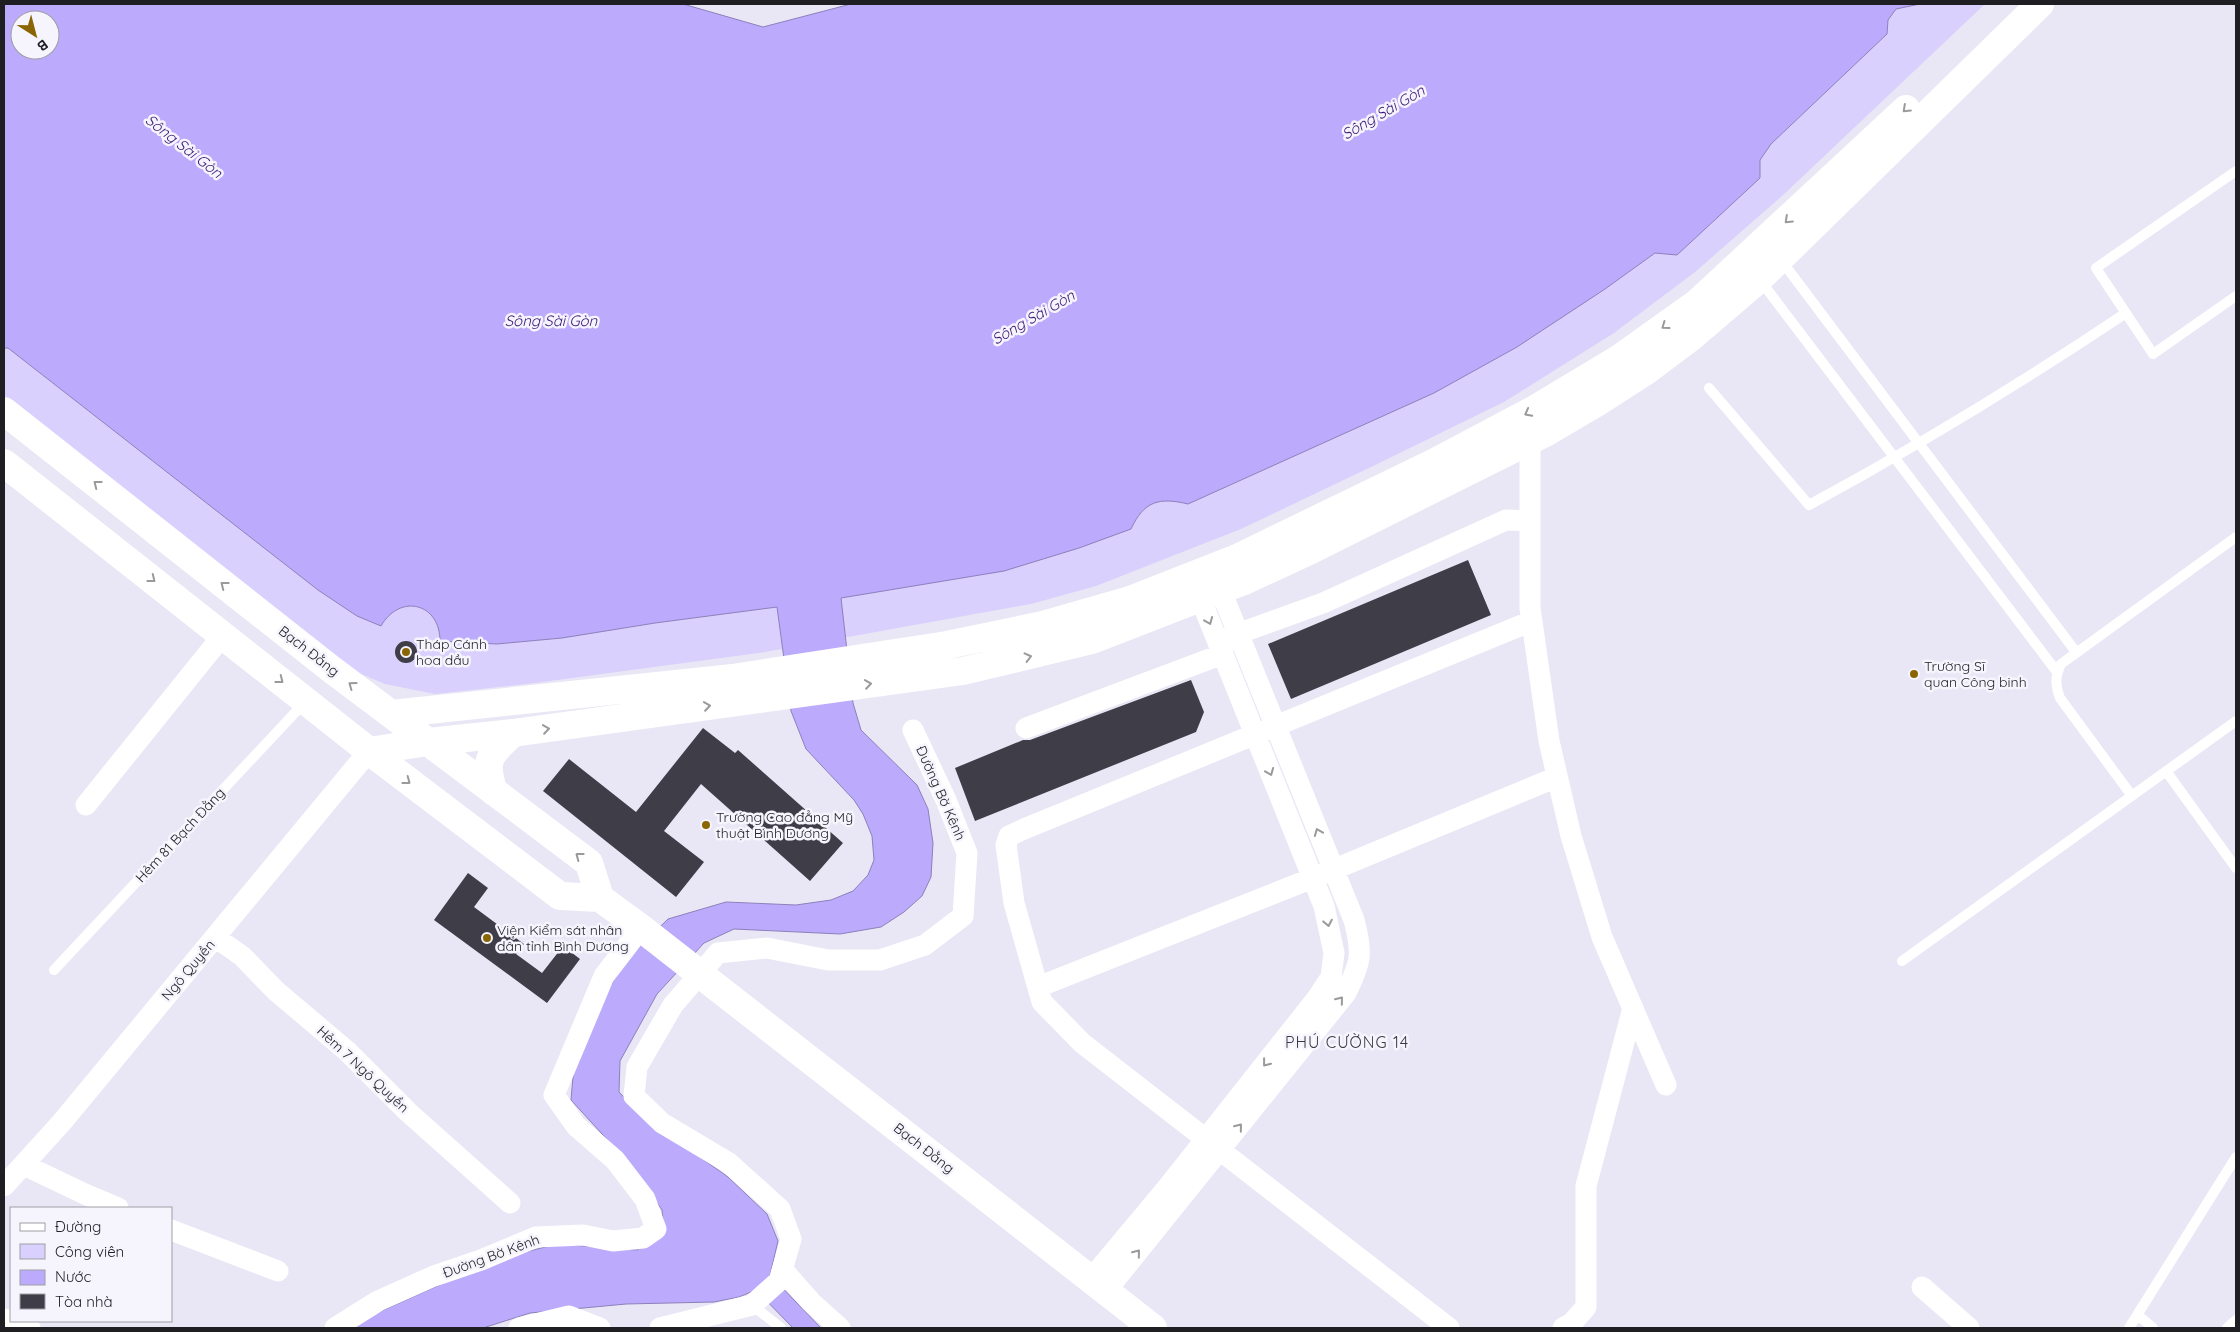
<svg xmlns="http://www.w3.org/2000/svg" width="2240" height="1332" font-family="Quicksand,sans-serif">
<rect width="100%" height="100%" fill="#e9e7f5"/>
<path fill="#d9d0fd" d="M 1920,4 L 1985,4 L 1781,197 L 1695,272 L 1614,333 L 1504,402 L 1371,467 L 1241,529 L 1096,586 L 1031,604 L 765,652 L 535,683 L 435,694 L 385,684 L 330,661 L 4,403 L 4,348 L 8,348 L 318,590 L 357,616 L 386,617 C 413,593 438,608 440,641 L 497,644 L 562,638 L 655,623 L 777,607 L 1131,529 C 1144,501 1159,497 1188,504 L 1434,393 L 1517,347 L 1605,289 L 1655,253 L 1677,255 L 1760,178 L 1760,160 L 1771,144 L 1887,34 L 1888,20 L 1896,9 Z"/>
<path fill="#bcaafc" stroke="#8d80bb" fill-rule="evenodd" d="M 4,4 L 683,4 L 763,27 L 851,4 L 1920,4 L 1896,9 L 1888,20 L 1887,34 L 1771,144 L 1760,160 L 1760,178 L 1677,255 L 1655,253 L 1605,289 L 1517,347 L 1434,393 L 1188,504 C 1159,497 1144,501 1131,529 L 1079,548 L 1004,571 L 841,598 L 853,703 L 861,730 L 917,785 L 928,809 L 933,843 L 931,877 L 922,896 L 904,912 L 881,927 L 840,934 L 734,929 L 704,943 L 657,994 L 620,1061 L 619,1092 L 642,1116 L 728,1177 L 767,1214 L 778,1241 L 770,1275 L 821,1328 L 793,1328 L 756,1290 L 739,1297 L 714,1302 L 626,1304 L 530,1313 L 483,1328 L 343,1328 L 500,1258 L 558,1244 L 637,1250 L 664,1233 L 662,1210 L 633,1168 L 571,1100 L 574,1065 L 613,981 L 628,958 L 668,919 L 726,902 L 796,905 L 831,900 L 853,891 L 868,875 L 874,860 L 872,836 L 863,814 L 854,800 L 806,749 L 791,711 L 777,607 L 655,623 L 562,638 L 497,644 L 440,641 C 440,603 400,593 381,626 L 357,616 L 318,590 L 8,348 L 4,348 ZM 20,20 L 50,20 L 50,50 L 20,50 Z"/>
<path fill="#3f3d48" d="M 1468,560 L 1491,615 L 1291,699 L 1268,644 Z
M395 652a11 11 0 1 1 22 0a11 11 0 1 1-22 0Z
M 1191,680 L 1204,712 L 1196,732 L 975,821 L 955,768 L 1023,740 L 1030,740 Z
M 703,728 L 735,753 L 738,750 L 843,843 L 810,881 L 701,784 L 664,831 L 704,862 L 676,897 L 543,791 L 569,759 L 636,812 Z
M 468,873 L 488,888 L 474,907 L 524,944 L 516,954 L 542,973 L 563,946 L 580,959 L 547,1003 L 434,920 Z"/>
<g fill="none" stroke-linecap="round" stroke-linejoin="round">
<path stroke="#fff" stroke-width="10" d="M 2236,171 L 2096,268 L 2153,354 L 2236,296
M 1781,260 L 2076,652
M 1760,280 L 2057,672
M 1709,388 L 1809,505 C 1918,446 2023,382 2126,313
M 2166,771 L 2236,868
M 2132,796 L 2060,698 C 2055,685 2055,676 2061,664 L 2236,537
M 1902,961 L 2236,721
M 54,970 L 305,702
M 752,1305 L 781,1328
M 2138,1315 L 2153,1328
M 2129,1328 L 2236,1157
M 2227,1328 L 2236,1320"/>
<path stroke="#fff" stroke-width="21" d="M 1530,441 L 1530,608 L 1549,741 L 1571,836 L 1602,937 L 1666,1085
M 1026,728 L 1223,654 L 1222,644 L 1229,637 L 1323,603 L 1506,520 L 1530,521
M 86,805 L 223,635
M 215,937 L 242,956 L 276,991 L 347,1051 L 408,1112 L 510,1203
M 1038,987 L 1313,878 L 1557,777
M 24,1165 L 87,1195 L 118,1208
M 4,1186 L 62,1122 L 369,751
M 171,1230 L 278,1271
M 783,1270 L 811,1302 L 840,1328
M 1091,1279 L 1167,1188 L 1318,997 L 1331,977 L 1334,953 L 1324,906 L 1195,585
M 1922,1287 L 1969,1328
M 1106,1291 L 1346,993 C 1361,962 1363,954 1354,920 L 1215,576
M 4,1319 L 30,1328
M 335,1328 L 378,1301 L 434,1276 L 481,1260 L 536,1237 L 583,1235 L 613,1241 L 643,1238 L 656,1229 L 645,1199 L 615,1160 L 576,1126 L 554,1095 L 604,976 L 641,928
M 519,1328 L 569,1316 L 600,1328
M 660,1328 L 752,1305 L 779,1281 L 791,1239 L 780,1209 L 729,1163 L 662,1123 L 634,1096 L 637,1067 L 673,1005 L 718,953 L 767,948 L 828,960 L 880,960 L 925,945 L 963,916 L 967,853 L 946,800 L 913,730
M 1449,1328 L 1082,1043 L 1042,1002 L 1014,903 L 1006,845 L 1009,836 L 1024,829 L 1532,621
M 1563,1328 L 1572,1323 L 1586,1307 L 1586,1186 L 1633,1008"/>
<path stroke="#fff" stroke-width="28" d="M 4,411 L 331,669 L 589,863 L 600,898
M 4,463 L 369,751 L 560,896 L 600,898 L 641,928 L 1153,1328
M 391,714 L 733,678 L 947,645 L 1043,625 L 1130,600 L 1237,558 L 1433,463 L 1535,409 L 1620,358 L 1697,303 L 1906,109
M 369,751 L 428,742 L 513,733 L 963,671 L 1092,640 L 1244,581 L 1311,550 L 1547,432 L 1598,402 L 1646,371 L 1690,338 L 1759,279 L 2040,4
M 494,792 C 483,760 489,755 513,733"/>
</g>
<defs><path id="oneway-chevron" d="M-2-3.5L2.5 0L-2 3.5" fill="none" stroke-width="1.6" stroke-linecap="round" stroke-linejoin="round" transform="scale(1.25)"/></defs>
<g stroke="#9a9a9c">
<use href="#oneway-chevron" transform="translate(1906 109) rotate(137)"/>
<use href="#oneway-chevron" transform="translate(1788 220) rotate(137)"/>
<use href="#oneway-chevron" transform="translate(1665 326) rotate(144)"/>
<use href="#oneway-chevron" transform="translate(1528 413) rotate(152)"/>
<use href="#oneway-chevron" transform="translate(97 484) rotate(-142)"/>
<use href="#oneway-chevron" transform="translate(152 579) rotate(38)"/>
<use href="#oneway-chevron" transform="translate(224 585) rotate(-142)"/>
<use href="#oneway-chevron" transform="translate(1209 621) rotate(68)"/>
<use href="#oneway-chevron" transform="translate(1028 657) rotate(-14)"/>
<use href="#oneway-chevron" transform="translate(280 680) rotate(38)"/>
<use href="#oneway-chevron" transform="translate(868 684) rotate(-8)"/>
<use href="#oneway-chevron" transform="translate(352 685) rotate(-144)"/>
<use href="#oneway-chevron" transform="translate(707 706) rotate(-8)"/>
<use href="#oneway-chevron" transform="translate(546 729) rotate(-8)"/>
<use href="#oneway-chevron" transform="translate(1270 772) rotate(68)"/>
<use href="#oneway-chevron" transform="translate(407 781) rotate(37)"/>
<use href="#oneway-chevron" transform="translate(1318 832) rotate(-112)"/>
<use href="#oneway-chevron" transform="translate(579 856) rotate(-143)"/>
<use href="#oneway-chevron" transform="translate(1328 923) rotate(79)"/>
<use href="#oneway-chevron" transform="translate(1340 1000) rotate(-51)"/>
<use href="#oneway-chevron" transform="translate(1266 1063) rotate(128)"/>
<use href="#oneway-chevron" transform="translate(1239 1127) rotate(-51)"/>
<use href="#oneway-chevron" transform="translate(1137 1253) rotate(-51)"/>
</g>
<g fill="#8a6503" stroke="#f6f5fd" stroke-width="2">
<circle cx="406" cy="652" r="5"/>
<circle cx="1914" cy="674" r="5"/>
<circle cx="706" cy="825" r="5"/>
<circle cx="487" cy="938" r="5"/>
</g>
<g text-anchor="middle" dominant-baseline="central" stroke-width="5" stroke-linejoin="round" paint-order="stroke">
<g font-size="14" fill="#1f1e23" stroke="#f6f5fd" text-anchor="start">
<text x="416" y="644">Tháp Cánh<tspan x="416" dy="16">hoa dầu</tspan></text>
<text x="1924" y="666">Trường Sĩ<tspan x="1924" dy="16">quan Công binh</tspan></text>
<text x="716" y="817">Trường Cao đẳng Mỹ<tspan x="716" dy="16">thuật Bình Dương</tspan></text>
<text x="497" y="930">Viện Kiểm sát nhân<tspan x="497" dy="16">dân tỉnh Bình Dương</tspan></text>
</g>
<g font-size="14" fill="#1f1e23" stroke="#f6f5fd">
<text transform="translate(309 651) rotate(38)">Bạch Đằng</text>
<text transform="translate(941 793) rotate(66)">Đường Bờ Kênh</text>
<text transform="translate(180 835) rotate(-47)">Hẻm 81 Bạch Đằng</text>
<text transform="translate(188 970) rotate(-50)">Ngô Quyền</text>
<text transform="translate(363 1069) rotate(43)">Hẻm 7 Ngô Quyền</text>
<text transform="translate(924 1148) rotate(38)">Bạch Đằng</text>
<text transform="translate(491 1256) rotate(-20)">Đường Bờ Kênh</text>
</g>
<g font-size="15" font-style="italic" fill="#3c1977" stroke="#f6f5fd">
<text transform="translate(1383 112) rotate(-30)">Sông Sài Gòn</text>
<text transform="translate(184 146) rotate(38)">Sông Sài Gòn</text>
<text transform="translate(1033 317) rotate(-30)">Sông Sài Gòn</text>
<text x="551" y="320">Sông Sài Gòn</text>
</g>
<g font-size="16" letter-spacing="1" fill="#3c3a45" stroke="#f6f5fd">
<text x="1347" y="1042">PHÚ CƯỜNG 14</text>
</g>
</g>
<rect width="2240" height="1332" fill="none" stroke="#1f1e23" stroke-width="10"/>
<rect x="10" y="1207" width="162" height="115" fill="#f6f5fd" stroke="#a09fa6"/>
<rect x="20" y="1223" width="25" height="8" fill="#ffffff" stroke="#a09fa6"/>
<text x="55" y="1232" font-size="15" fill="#1f1e23">Đường</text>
<rect x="20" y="1244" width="25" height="15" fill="#d9d0fd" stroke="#a09fa6"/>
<text x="55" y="1257" font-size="15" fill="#1f1e23">Công viên</text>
<rect x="20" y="1270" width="25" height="15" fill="#bcaafc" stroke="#a09fa6"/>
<text x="55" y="1282" font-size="15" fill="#1f1e23">Nước</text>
<rect x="20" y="1294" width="25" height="15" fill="#3f3d48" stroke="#a09fa6"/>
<text x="55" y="1307" font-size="15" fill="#1f1e23">Tòa nhà</text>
<g transform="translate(35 35) rotate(144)"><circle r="24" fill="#f6f5fd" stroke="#a09fa6"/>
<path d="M0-4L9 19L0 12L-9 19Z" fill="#8a6503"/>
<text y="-8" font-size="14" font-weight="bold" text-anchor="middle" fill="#1f1e23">B</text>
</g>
</svg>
